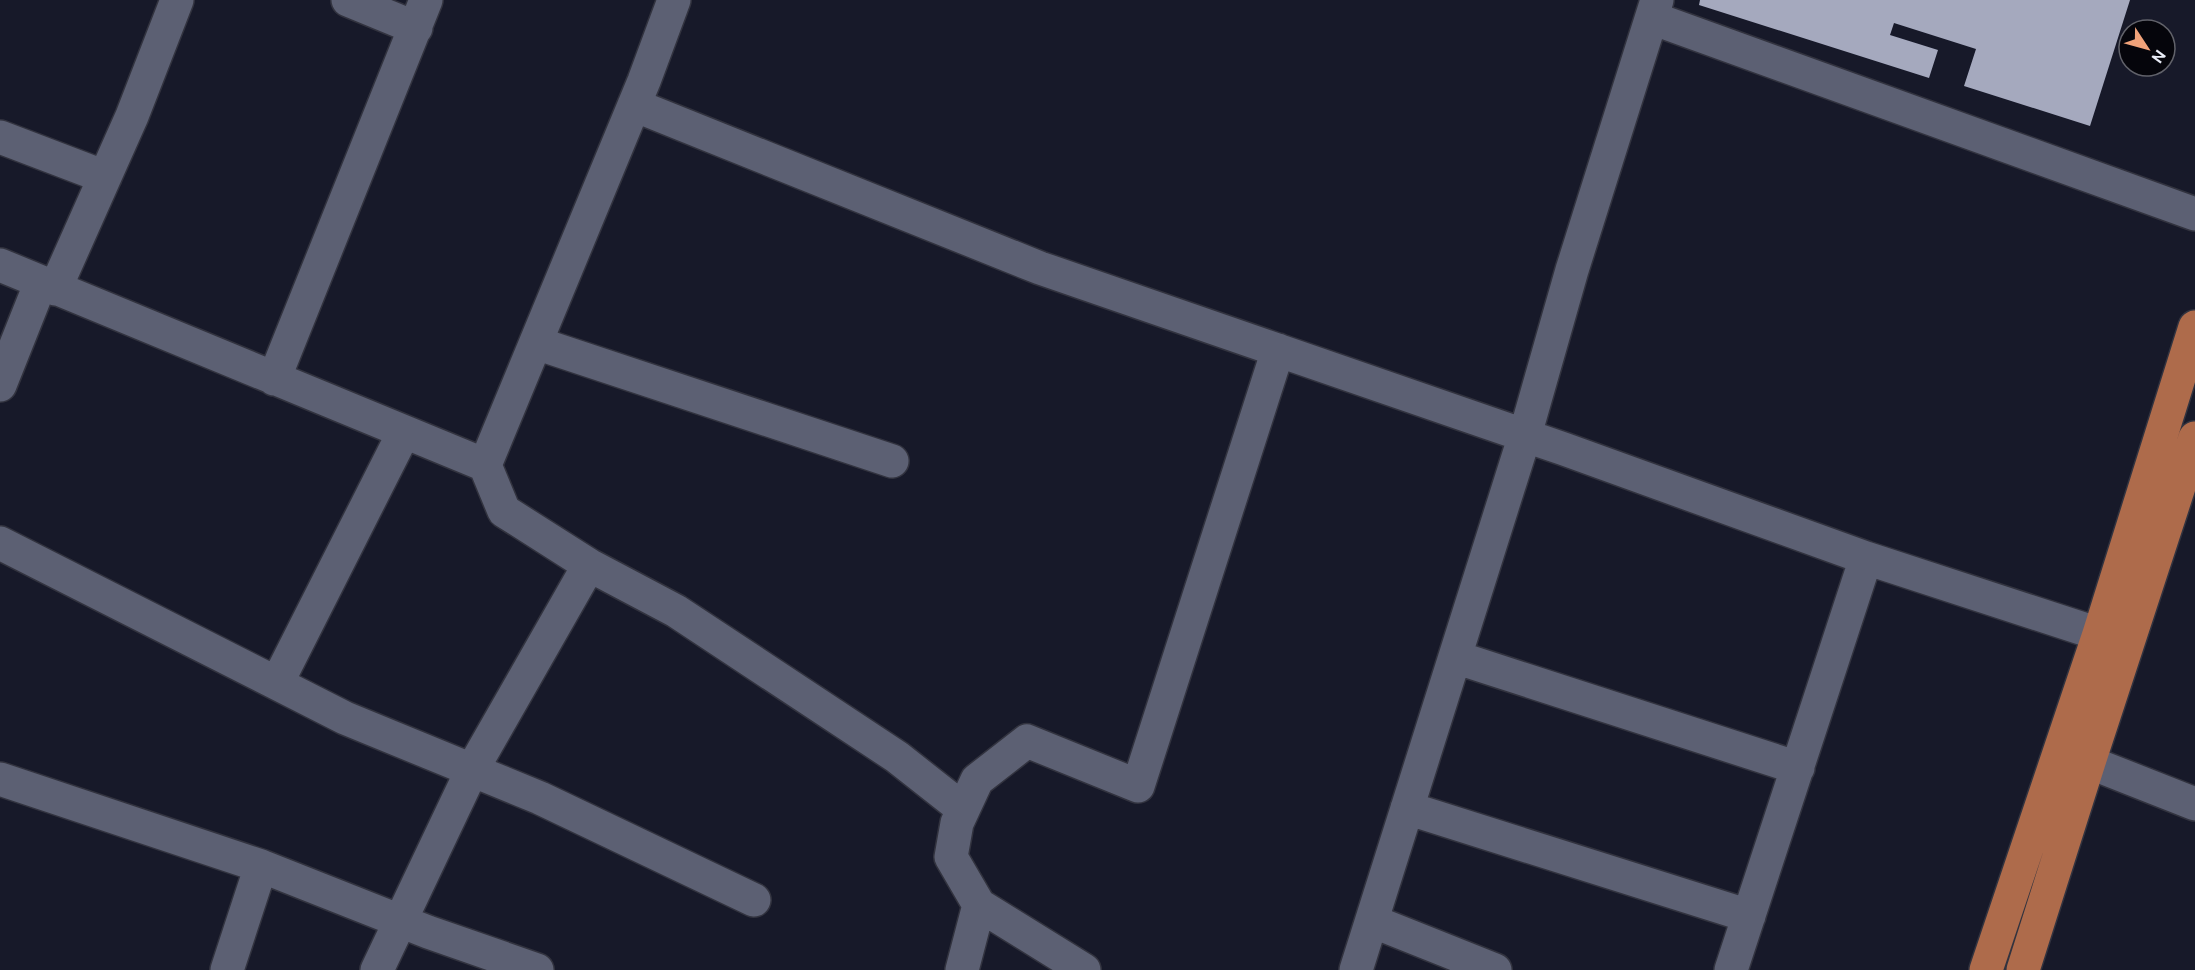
<svg xmlns="http://www.w3.org/2000/svg" width="2195" height="970" font-family="Ubuntu,sans-serif">
<rect width="100%" height="100%" fill="#171929"/>
<path fill="#a5a9be" d="M 1700,0 L 2130,0 L 2090,126 L 1964,86 L 1976,49 L 1894,23 L 1890,35 L 1938,50 L 1929,78 L 1699,5 Z"/>
<g fill="none" stroke-linecap="round" stroke-linejoin="round">
<g stroke="#32333f" stroke-width="36">
<path id="minor" d="M 348,0 L 416,28
M 1652,18 L 2195,214
M 634,105 L 1040,268 L 1564,449 L 1866,558 L 2099,634
M 0,137 L 105,177
M 0,265 L 485,465 L 644,81 L 674,0
M 55,289 L 132,116 L 177,0
M 536,343 L 892,461
M 274,379 L 426,0
M 0,385 L 41,282
M 0,543 L 345,718 L 540,798 L 754,900
M 589,565 L 676,611 L 897,757 L 963,809
M 1455,657 L 1798,768
M 277,683 L 404,432
M 2063,752 L 2195,804
M 0,779 L 261,866 L 428,932 L 537,970
M 1407,808 L 1749,916
M 979,905 L 951,857 L 957,823 L 977,780 L 1027,741 L 1138,786 L 1278,350
M 1372,921 L 1495,970
M 227,970 L 261,866
M 377,970 L 472,770 L 589,565 L 504,511 L 485,465
M 962,970 L 979,905 L 1084,970
M 1356,970 L 1525,435 L 1572,270 L 1657,0
M 1731,970 L 1866,558"/>
</g>
<g stroke="#32333f" stroke-width="36">
<path id="major" d="M 1986,970 L 2099,634 L 2195,327
M 2023,970 L 2089,762 L 2195,438"/>
</g>
<use href="#minor" stroke="#5c6073" stroke-width="33"/>
<use href="#major" stroke="#ae6b4b" stroke-width="33"/>
</g>
<g transform="translate(2147 48) rotate(126)"><circle r="28" fill="#05050b" stroke="#61626a" stroke-width="1.5"/>
<path d="M0-4.5L10 22L0 15L-10 22Z" fill="#f0a27a"/>
<text y="-9" font-size="16" font-weight="bold" text-anchor="middle" fill="#eaedf8">N</text>
</g>
</svg>
